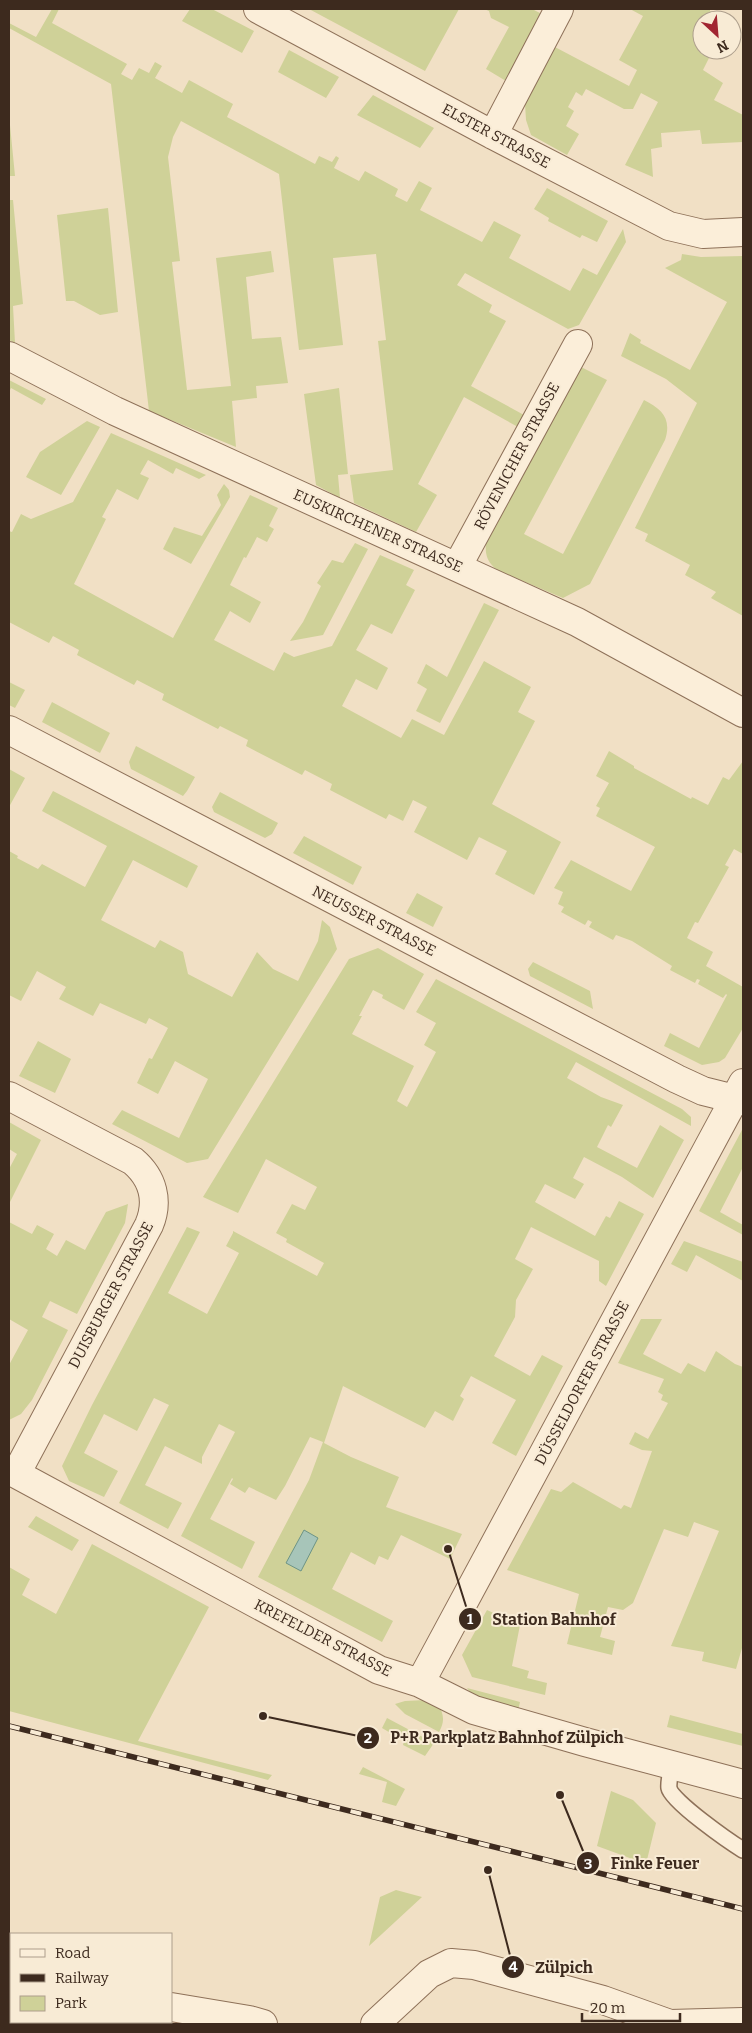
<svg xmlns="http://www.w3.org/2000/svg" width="752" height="2033" font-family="Bitter,serif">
<rect width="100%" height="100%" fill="#f1e0c5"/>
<path fill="#cfd198" d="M 52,9 L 59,9 L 52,23 L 127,64 L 121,74 L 132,80 L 139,68 L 149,73 L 155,62 L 162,66 L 155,78 L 182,93 L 189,80 L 233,104 L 227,117 L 315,164 L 319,156 L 332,162 L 336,156 L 339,158 L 334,168 L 359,181 L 365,171 L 398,189 L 395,196 L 407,202 L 419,181 L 432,188 L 420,210 L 482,242 L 494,221 L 521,235 L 509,258 L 570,291 L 583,268 L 597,275 L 623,229 L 626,242 L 579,325 L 568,329 L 465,273 L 457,285 L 492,305 L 489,312 L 506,321 L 471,386 L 524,415 L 518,427 L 464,397 L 418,484 L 437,495 L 416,532 L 354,503 L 350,475 L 393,470 L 378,341 L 386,340 L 376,254 L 333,258 L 343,345 L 299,350 L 279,174 L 181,121 L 173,137 L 168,157 L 180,261 L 172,262 L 187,390 L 231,386 L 216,258 L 271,251 L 274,272 L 246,277 L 252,339 L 281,337 L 288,383 L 256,386 L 257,398 L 232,401 L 236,447 L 149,411 L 111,84 L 9,28 L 9,23 L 36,37 Z
M 190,9 L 212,9 L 254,31 L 242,53 L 182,21 Z
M 309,9 L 459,9 L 425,71 Z
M 484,9 L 532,9 L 542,14 L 506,81 L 486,69 L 509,27 L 491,18 L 489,11 Z
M 630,9 L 710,9 L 710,11 L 727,20 L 702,20 L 702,50 L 713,50 L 703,70 L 723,83 L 714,100 L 743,115 L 743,142 L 702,144 L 700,130 L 661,133 L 662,147 L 651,149 L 653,177 L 625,165 L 658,102 L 641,93 L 633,109 L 624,109 L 586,89 L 582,96 L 576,92 L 568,107 L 574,111 L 566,126 L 579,134 L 567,155 L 531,135 L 526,120 L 525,104 L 553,46 L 629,86 L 637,70 L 619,60 L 643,16 Z
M 289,50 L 339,77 L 326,98 L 278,72 Z
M 373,95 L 434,128 L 420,148 L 357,115 Z
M 9,115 L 15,176 L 9,176 Z
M 547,188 L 608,221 L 597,242 L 582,235 L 580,238 L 548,221 L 549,218 L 534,209 Z
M 9,200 L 13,200 L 23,304 L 13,306 L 15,343 L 9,340 Z
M 108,208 L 118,312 L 100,315 L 74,301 L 66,301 L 57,215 Z
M 682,254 L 701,257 L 743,256 L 743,616 L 711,598 L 716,592 L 685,575 L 690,565 L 645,541 L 648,534 L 635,528 L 697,403 L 666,379 L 621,356 L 630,333 L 641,340 L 640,343 L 690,370 L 727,302 L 665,268 L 681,260 Z
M 579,366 L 607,380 L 524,534 L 563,554 L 644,400 C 662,409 672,419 665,440 L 590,584 L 563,598 L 497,570 C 486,561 485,554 486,540 Z
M 9,380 L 46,399 L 42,405 L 11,388 L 9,392 Z
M 339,388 L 348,474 L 338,475 L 340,498 L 316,485 L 304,394 Z
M 87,421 L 100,427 L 61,495 L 26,477 L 40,452 Z
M 111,433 L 206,475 L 199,479 L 176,468 L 173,474 L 148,460 L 140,474 L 149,478 L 138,500 L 117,489 L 102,517 L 106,519 L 74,584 L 173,638 L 250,495 L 278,508 L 269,526 L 274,529 L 267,542 L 257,537 L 246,558 L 244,557 L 230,585 L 261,602 L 250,623 L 230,611 L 214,640 L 274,671 L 284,652 L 294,657 L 332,646 L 380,555 L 414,570 L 406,585 L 415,590 L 392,634 L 371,624 L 356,650 L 388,668 L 377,690 L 356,679 L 342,706 L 401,738 L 412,719 L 444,735 L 484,661 L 531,687 L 518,712 L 535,721 L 492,804 L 561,842 L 534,895 L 495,874 L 507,851 L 479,837 L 467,860 L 414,832 L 427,807 L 413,800 L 403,821 L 389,814 L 386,819 L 330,790 L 332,784 L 305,770 L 302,775 L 246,746 L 248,740 L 220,726 L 218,729 L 162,700 L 164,694 L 137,680 L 134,685 L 77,655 L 79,650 L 53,636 L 49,643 L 9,622 L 9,531 L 12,532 L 21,514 L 31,519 L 73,502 Z
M 224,484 L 229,490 L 230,497 L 191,564 L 163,549 L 174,527 L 202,536 L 221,505 L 217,495 Z
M 355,543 L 368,549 L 323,635 L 290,641 L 303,622 L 321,586 L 317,583 L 332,560 L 343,563 Z
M 484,603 L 499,610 L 440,723 L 416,711 L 427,689 L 417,683 L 426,664 L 447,677 Z
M 9,682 L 25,690 L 15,708 L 9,705 Z
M 52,702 L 110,733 L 100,753 L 42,722 Z
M 136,746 L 195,777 L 187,791 L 183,796 L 131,769 L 129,762 Z
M 609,751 L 634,766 L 634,768 L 691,799 L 692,797 L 708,805 L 723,777 L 729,780 L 743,761 L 743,854 L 734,849 L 725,865 L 729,867 L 698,923 L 695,922 L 687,938 L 713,952 L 706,966 L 743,987 L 743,1028 L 725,1058 L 719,1062 L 702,1065 L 664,1046 L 670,1033 L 699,1048 L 727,995 L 726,994 L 723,998 L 698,984 L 700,980 L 697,979 L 695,983 L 670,970 L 672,966 L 632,941 L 616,935 L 613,940 L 589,927 L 592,922 L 588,920 L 585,925 L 561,912 L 564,907 L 558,904 L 563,892 L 554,888 L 571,860 L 631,891 L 655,847 L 596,816 L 600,808 L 596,806 L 609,783 L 596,776 Z
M 9,769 L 25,778 L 9,807 Z
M 53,791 L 198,866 L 187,888 L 133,860 L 101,920 L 155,948 L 160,940 L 183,952 L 188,974 L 232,997 L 257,952 L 273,969 L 298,981 L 318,941 L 322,920 L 330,927 L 337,949 L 208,1159 L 187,1163 L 112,1124 L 122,1110 L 179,1138 L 208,1079 L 175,1061 L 158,1094 L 137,1083 L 149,1058 L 152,1059 L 168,1028 L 149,1018 L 146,1024 L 100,1003 L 93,1016 L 59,999 L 66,987 L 37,971 L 21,1001 L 9,995 L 9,851 L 18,856 L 17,858 L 38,869 L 42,864 L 85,887 L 107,846 L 42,811 Z
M 220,792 L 278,823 L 272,834 L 265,838 L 214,812 L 212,807 Z
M 304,836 L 362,867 L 353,885 L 293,853 Z
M 417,893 L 443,907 L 433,927 L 406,913 Z
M 378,948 L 424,974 L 404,1010 L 382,998 L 383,995 L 373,990 L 359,1016 L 362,1016 L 352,1034 L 414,1066 L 397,1101 L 407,1107 L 436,1052 L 424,1045 L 436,1023 L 416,1012 L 436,979 L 682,1109 L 691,1117 L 691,1126 L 576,1062 L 567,1078 L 601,1097 L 623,1105 L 611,1127 L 608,1125 L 597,1147 L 637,1168 L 660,1125 L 684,1140 L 653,1198 L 622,1177 L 584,1157 L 573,1178 L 584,1184 L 575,1199 L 545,1184 L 535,1202 L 595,1236 L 606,1216 L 610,1218 L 619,1201 L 644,1214 L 606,1286 L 599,1281 L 599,1261 L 531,1227 L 515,1259 L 533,1269 L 516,1300 L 515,1317 L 494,1356 L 530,1376 L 542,1355 L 563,1366 L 516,1456 L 492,1443 L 516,1400 L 471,1376 L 460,1396 L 464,1399 L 453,1421 L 435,1411 L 425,1428 L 343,1386 L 324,1443 L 351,1457 L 399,1477 L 386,1507 L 462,1534 L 450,1559 L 401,1535 L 388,1560 L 379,1556 L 375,1565 L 351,1552 L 332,1589 L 393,1621 L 382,1642 L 258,1577 L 309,1480 L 323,1442 L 310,1437 L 285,1486 L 276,1500 L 249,1487 L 245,1493 L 230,1484 L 233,1479 L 232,1478 L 210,1519 L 255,1542 L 242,1569 L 181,1536 L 235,1432 L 219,1424 L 202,1457 L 202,1464 L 165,1446 L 145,1485 L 182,1503 L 168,1529 L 119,1503 L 169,1405 L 154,1398 L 137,1431 L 104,1414 L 84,1453 L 118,1471 L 104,1497 L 69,1481 L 62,1466 L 92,1405 L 187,1227 L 200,1232 L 168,1293 L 207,1314 L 239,1253 L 226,1246 L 233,1233 L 233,1231 L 317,1276 L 324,1263 L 286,1242 L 287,1239 L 276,1233 L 292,1204 L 305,1210 L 317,1187 L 266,1159 L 238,1213 L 203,1197 L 349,959 Z
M 533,962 L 590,991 L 593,1009 L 530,976 L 528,969 Z
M 38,1041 L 71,1059 L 55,1093 L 19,1076 Z
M 9,1122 L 41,1140 L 9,1204 L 9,1169 L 17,1154 L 9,1149 Z
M 743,1128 L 743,1167 L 720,1212 L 743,1225 L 743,1235 L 699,1211 Z
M 128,1204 L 125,1223 L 77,1314 L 50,1301 L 42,1317 L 68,1330 L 32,1400 L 21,1414 L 9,1420 L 9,1365 L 28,1330 L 9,1319 L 9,1222 L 32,1234 L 37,1225 L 54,1234 L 46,1249 L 57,1256 L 66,1240 L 85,1250 L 106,1212 Z
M 684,1241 L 743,1262 L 743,1281 L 696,1255 L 687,1272 L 671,1264 Z
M 641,1319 L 662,1319 L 643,1354 L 681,1374 L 688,1363 L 705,1372 L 716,1351 L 735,1364 L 743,1367 L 743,1648 L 742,1648 L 736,1669 L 702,1661 L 704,1652 L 671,1646 L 719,1531 L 694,1522 L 688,1537 L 664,1529 L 633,1603 L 623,1610 L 608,1607 L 600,1637 L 615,1641 L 612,1655 L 567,1644 L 579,1594 L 507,1570 L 551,1489 L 561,1492 L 573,1482 L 621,1509 L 624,1505 L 631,1508 L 652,1451 L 642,1450 L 629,1444 L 635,1432 L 648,1439 L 668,1403 L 661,1400 L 663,1395 L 658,1392 L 664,1379 L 618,1363 Z
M 36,1516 L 79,1540 L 72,1551 L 28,1527 Z
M 92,1544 L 209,1607 L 138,1741 L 272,1775 L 268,1780 L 9,1711 L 9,1567 L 30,1579 L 22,1595 L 56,1614 Z
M 487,1610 L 520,1625 L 512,1666 L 529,1671 L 527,1678 L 547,1683 L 545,1695 L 472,1677 L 462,1655 Z
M 467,1688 L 520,1702 L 518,1711 L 473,1696 Z
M 426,1700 L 438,1704 C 444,1714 445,1722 439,1732 L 405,1714 L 395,1704 L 405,1701 Z
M 670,1715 L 743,1734 L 743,1746 L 667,1727 Z
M 387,1718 L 434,1743 L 425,1756 L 403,1745 L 404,1741 L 382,1728 Z
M 363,1767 L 405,1789 L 396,1806 L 382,1802 L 387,1782 L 359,1774 Z
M 611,1791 L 633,1800 L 656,1823 L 646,1864 L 597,1846 Z
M 396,1890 L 422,1897 L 369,1946 L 380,1897 Z"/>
<path fill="#a7c5b9" stroke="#6d9486" d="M 304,1530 L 318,1538 L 301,1571 L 286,1563 Z"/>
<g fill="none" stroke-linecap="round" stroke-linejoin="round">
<g stroke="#8e7159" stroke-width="18">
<path id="lane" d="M 672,1765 C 671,1772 668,1782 669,1788 C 671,1801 730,1842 743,1850"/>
</g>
<g stroke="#8e7159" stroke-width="30">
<path id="street" d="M 258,9 L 493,135 L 669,226 L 703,234 L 743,232
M 493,135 L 559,9
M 9,356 L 115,411 L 577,622 L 743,713
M 457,567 L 578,344
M 9,730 L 677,1079 L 703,1091 L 743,1101
M 9,1096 L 133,1161 C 153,1178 159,1201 149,1225 L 16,1474
M 9,1470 L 379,1670 L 420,1683 L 474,1710 L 585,1742 L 743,1784
M 420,1683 L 743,1083
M 171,2007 L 249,2020 L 263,2024
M 131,2024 L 134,2022
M 375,2024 L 429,1974 L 451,1963 L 474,1965 L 603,2000 L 670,2024 L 743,2022"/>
</g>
<use href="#lane" stroke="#fbeed9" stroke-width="15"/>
<use href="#street" stroke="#fbeed9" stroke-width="28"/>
<g stroke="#3d2a1e" stroke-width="5.5">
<path id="rail" d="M 9,1726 L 743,1909"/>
</g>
<use href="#rail" stroke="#f8ebd5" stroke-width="4" stroke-dasharray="11" stroke-linecap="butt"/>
</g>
<g text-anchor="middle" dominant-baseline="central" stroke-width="4" stroke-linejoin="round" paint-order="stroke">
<g font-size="15" fill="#3d2a1e" stroke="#f8ebd5">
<text transform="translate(496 136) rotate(28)">ELSTER STRASSE</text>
<text transform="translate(517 456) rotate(-62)">RÖVENICHER STRASSE</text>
<text transform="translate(378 531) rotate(24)">EUSKIRCHENER STRASSE</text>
<text transform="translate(374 921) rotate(27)">NEUSSER STRASSE</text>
<text transform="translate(111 1295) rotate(-62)">DUISBURGER STRASSE</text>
<text transform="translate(582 1383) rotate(-62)">DÜSSELDORFER STRASSE</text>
<text transform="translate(323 1638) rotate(27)">KREFELDER STRASSE</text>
</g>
</g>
<path fill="none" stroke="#3d2a1e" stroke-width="2" d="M448 1549L470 1619M263 1716L368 1738M560 1795L588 1863M488 1870L513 1967"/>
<g fill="#3d2a1e" stroke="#f8ebd5" stroke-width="2">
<circle cx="448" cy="1549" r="5"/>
<circle cx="263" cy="1716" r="5"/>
<circle cx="560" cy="1795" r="5"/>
<circle cx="488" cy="1870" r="5"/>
<circle cx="470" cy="1619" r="12"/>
<circle cx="368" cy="1738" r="12"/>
<circle cx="588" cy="1863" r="12"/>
<circle cx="513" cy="1967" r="12"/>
</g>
<g font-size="15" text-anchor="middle" font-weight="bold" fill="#fff">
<text x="470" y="1624">1</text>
<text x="368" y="1743">2</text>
<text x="588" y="1869">3</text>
<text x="513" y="1972">4</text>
</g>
<g font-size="16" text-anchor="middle" font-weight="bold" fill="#3d2a1e" stroke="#f8ebd5" stroke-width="4" stroke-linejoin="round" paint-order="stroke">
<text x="554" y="1625">Station Bahnhof</text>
<text x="507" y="1743">P+R Parkplatz Bahnhof Zülpich</text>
<text x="655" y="1869">Finke Feuer</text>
<text x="564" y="1973">Zülpich</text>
</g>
<rect width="752" height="2033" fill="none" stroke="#3d2a1e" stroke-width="20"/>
<rect x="10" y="1933" width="162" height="90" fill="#f8ebd5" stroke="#ad9e8c"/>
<rect x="20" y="1949" width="25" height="8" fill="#fbeed9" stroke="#ad9e8c"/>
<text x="55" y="1958" font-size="15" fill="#3d2a1e">Road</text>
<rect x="20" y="1974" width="25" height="8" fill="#3d2a1e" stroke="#ad9e8c"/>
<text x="55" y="1983" font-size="15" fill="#3d2a1e">Railway</text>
<rect x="20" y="1996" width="25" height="15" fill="#cfd198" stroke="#ad9e8c"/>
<text x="55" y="2008" font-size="15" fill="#3d2a1e">Park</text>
<g transform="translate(717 35) rotate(154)"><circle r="24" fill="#f8ebd5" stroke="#ad9e8c"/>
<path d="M0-4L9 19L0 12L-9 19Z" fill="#a12531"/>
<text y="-8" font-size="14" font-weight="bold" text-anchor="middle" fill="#3d2a1e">N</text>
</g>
<path d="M582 2013v8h98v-8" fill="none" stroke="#3d2a1e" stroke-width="2.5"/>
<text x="590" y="2013" font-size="15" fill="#3d2a1e" stroke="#f8ebd5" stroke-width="4" paint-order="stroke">20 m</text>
</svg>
